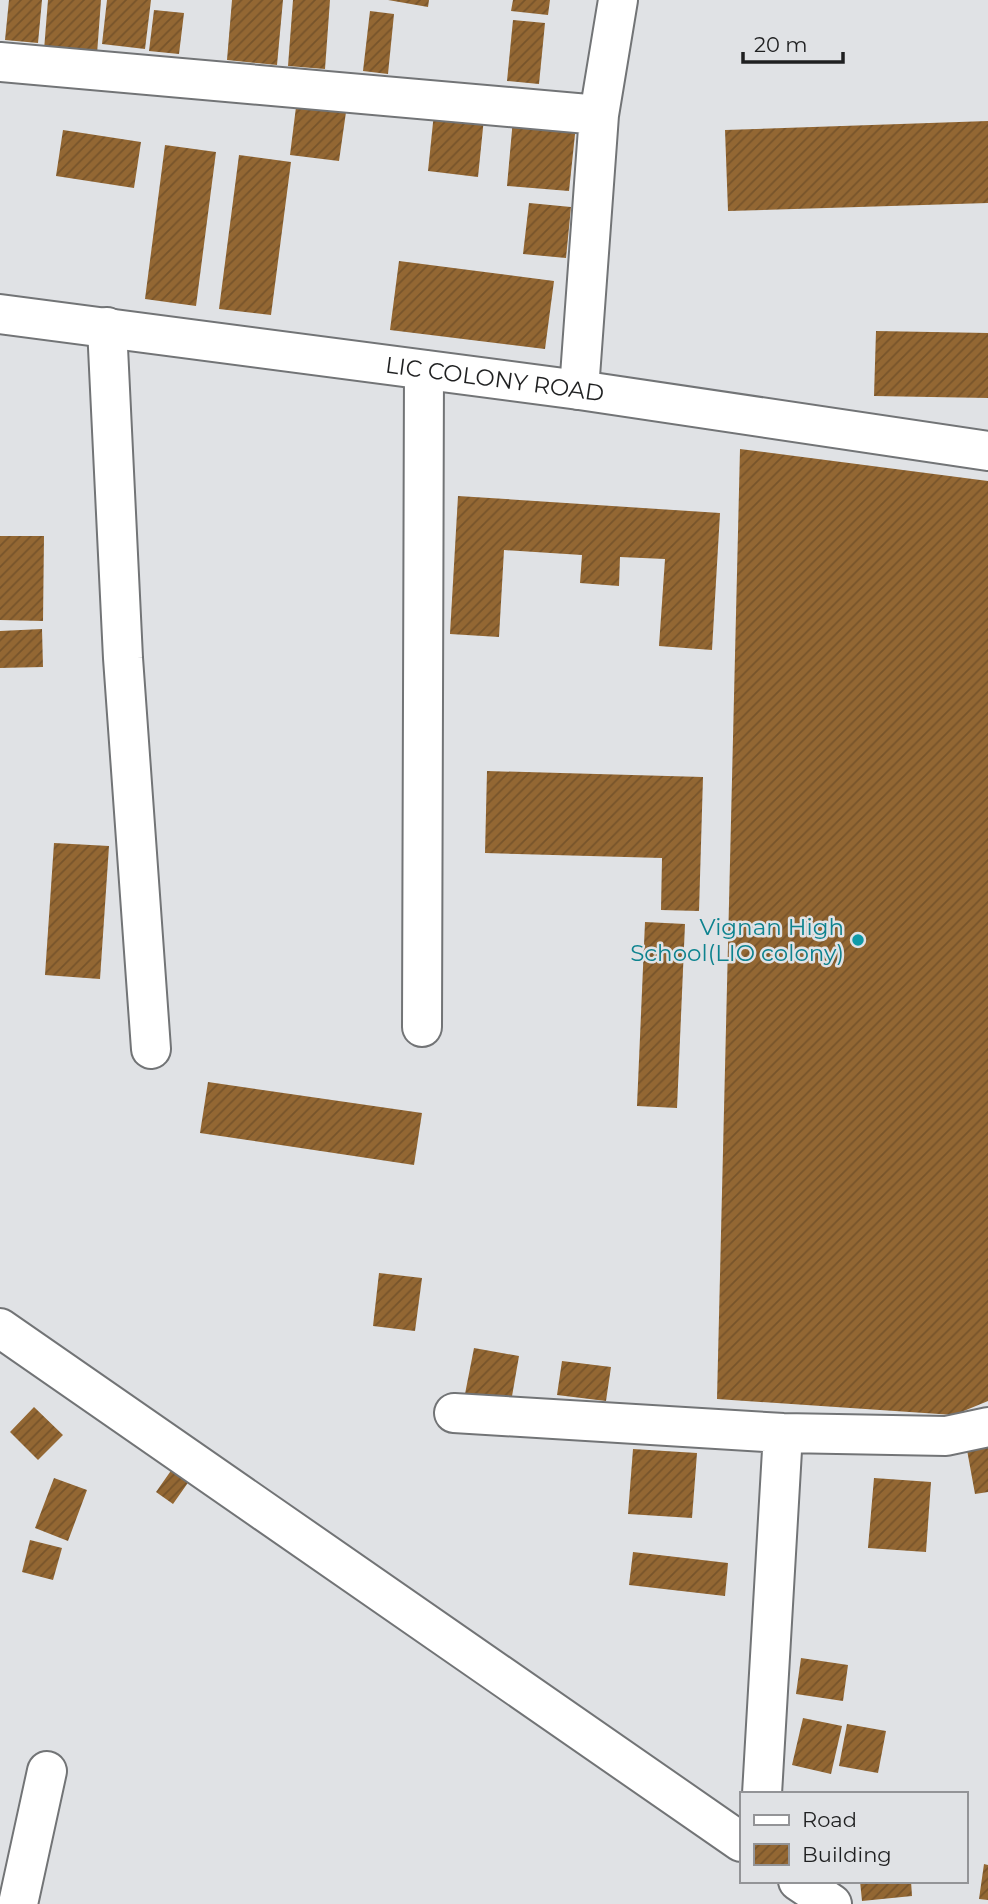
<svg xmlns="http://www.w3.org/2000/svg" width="988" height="1904" font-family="Montserrat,sans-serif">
<defs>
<pattern id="building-hatch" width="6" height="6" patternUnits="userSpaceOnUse" patternTransform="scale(1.75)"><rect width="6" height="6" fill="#936733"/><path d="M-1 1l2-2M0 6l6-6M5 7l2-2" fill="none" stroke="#77542b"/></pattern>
</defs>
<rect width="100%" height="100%" fill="#e0e2e5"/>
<path fill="url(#building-hatch)" d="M 9,0 L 42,0 L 38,43 L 5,40 Z
M 48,0 L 101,0 L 97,54 L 44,50 Z
M 107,0 L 151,0 L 145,49 L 102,44 Z
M 232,0 L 283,0 L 277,65 L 227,60 Z
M 293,0 L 330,0 L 325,69 L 288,66 Z
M 388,0 L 429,0 L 428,7 Z
M 513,0 L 550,0 L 548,15 L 511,11 Z
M 154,10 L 184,13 L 179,54 L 149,51 Z
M 370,11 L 394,14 L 388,74 L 363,71 Z
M 513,20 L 545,23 L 539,84 L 507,81 Z
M 297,99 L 347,105 L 339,161 L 290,155 Z
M 434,113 L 484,118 L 478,177 L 428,171 Z
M 513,119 L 576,125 L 569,191 L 507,186 Z
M 988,121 L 988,203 L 728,211 L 725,130 Z
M 63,130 L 141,142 L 134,188 L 56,176 Z
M 165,145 L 216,152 L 196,306 L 145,299 Z
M 239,155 L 291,162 L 271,315 L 219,309 Z
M 529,203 L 571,207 L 566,258 L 523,254 Z
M 399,261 L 554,281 L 545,349 L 390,330 Z
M 876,331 L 988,333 L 988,398 L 874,396 Z
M 740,449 L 988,481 L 988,1401 L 954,1415 L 717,1399 Z
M 458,496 L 720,513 L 712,650 L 659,646 L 665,559 L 620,557 L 619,586 L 580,583 L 582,555 L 504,550 L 499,637 L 450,634 Z
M 0,536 L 44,536 L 43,621 L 0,620 Z
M 42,629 L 43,667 L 0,668 L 0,631 Z
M 487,771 L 703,777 L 699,911 L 661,910 L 662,858 L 485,853 Z
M 54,843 L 109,846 L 100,979 L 45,975 Z
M 645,922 L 685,924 L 677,1108 L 637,1106 Z
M 208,1082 L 422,1113 L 414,1165 L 200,1133 Z
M 379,1273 L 422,1278 L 415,1331 L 373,1326 Z
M 474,1348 L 519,1356 L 511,1402 L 465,1394 Z
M 562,1361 L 611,1367 L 606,1401 L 557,1395 Z
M 34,1407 L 63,1435 L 38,1460 L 10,1432 Z
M 988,1447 L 988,1492 L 975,1494 L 967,1450 Z
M 633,1449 L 697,1453 L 692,1518 L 628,1514 Z
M 175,1465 L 192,1477 L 173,1504 L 156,1492 Z
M 54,1478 L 87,1490 L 68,1541 L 35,1528 Z
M 874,1478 L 931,1482 L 926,1552 L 868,1548 Z
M 30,1540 L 62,1548 L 53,1580 L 22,1572 Z
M 633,1552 L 728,1563 L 725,1596 L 629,1585 Z
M 801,1658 L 848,1665 L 843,1701 L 796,1694 Z
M 803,1718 L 842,1726 L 831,1774 L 792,1765 Z
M 847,1724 L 886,1731 L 878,1773 L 839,1766 Z
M 984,1864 L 988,1865 L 988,1900 L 979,1899 Z
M 860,1881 L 911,1881 L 912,1896 L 862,1901 Z"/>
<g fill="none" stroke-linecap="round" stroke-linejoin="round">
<g stroke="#727476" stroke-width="42">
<path id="minor" d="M 0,62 L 599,115
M 107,327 L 123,658 L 151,1049
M 579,390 L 599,115 L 618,0
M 422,1027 L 424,370
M 0,1328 L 741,1842
M 454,1413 L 783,1433 L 946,1436 L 988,1427
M 762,1794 L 783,1433
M 798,1881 L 832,1904
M 18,1904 L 47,1771"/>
</g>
<g stroke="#727476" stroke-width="42">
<g id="major">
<path id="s1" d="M 0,314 L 579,390 L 988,451"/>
</g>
</g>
<use href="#minor" stroke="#fff" stroke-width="38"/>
<use href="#major" stroke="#fff" stroke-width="38"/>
</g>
<circle fill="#0f9aa8" stroke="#e0e2e5" stroke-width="2.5" cx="858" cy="940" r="7"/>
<g text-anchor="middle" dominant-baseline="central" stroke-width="5" stroke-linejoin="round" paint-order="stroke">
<g font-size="23" fill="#1f2021" stroke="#e0e2e5">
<text stroke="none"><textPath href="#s1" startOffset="499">LIC COLONY ROAD</textPath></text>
</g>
<g font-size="23" fill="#0d838f" stroke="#e0e2e5" text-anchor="end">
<text x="844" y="927">Vignan High<tspan x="844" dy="26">School(LIO colony)</tspan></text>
</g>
</g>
<rect x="740" y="1792" width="228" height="91" fill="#e0e2e5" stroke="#939497" stroke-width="2"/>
<rect x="754" y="1815" width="35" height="10" fill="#ffffff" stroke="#939497" stroke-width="2"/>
<text x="802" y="1827" font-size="21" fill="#1f2021">Road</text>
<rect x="754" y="1844" width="35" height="21" fill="url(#building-hatch)" stroke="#939497" stroke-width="2"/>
<text x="802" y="1862" font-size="21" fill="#1f2021">Building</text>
<path d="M743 52v10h100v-10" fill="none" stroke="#1f2021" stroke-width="3.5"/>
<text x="754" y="52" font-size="21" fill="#1f2021" stroke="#e0e2e5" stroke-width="5" paint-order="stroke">20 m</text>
</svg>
